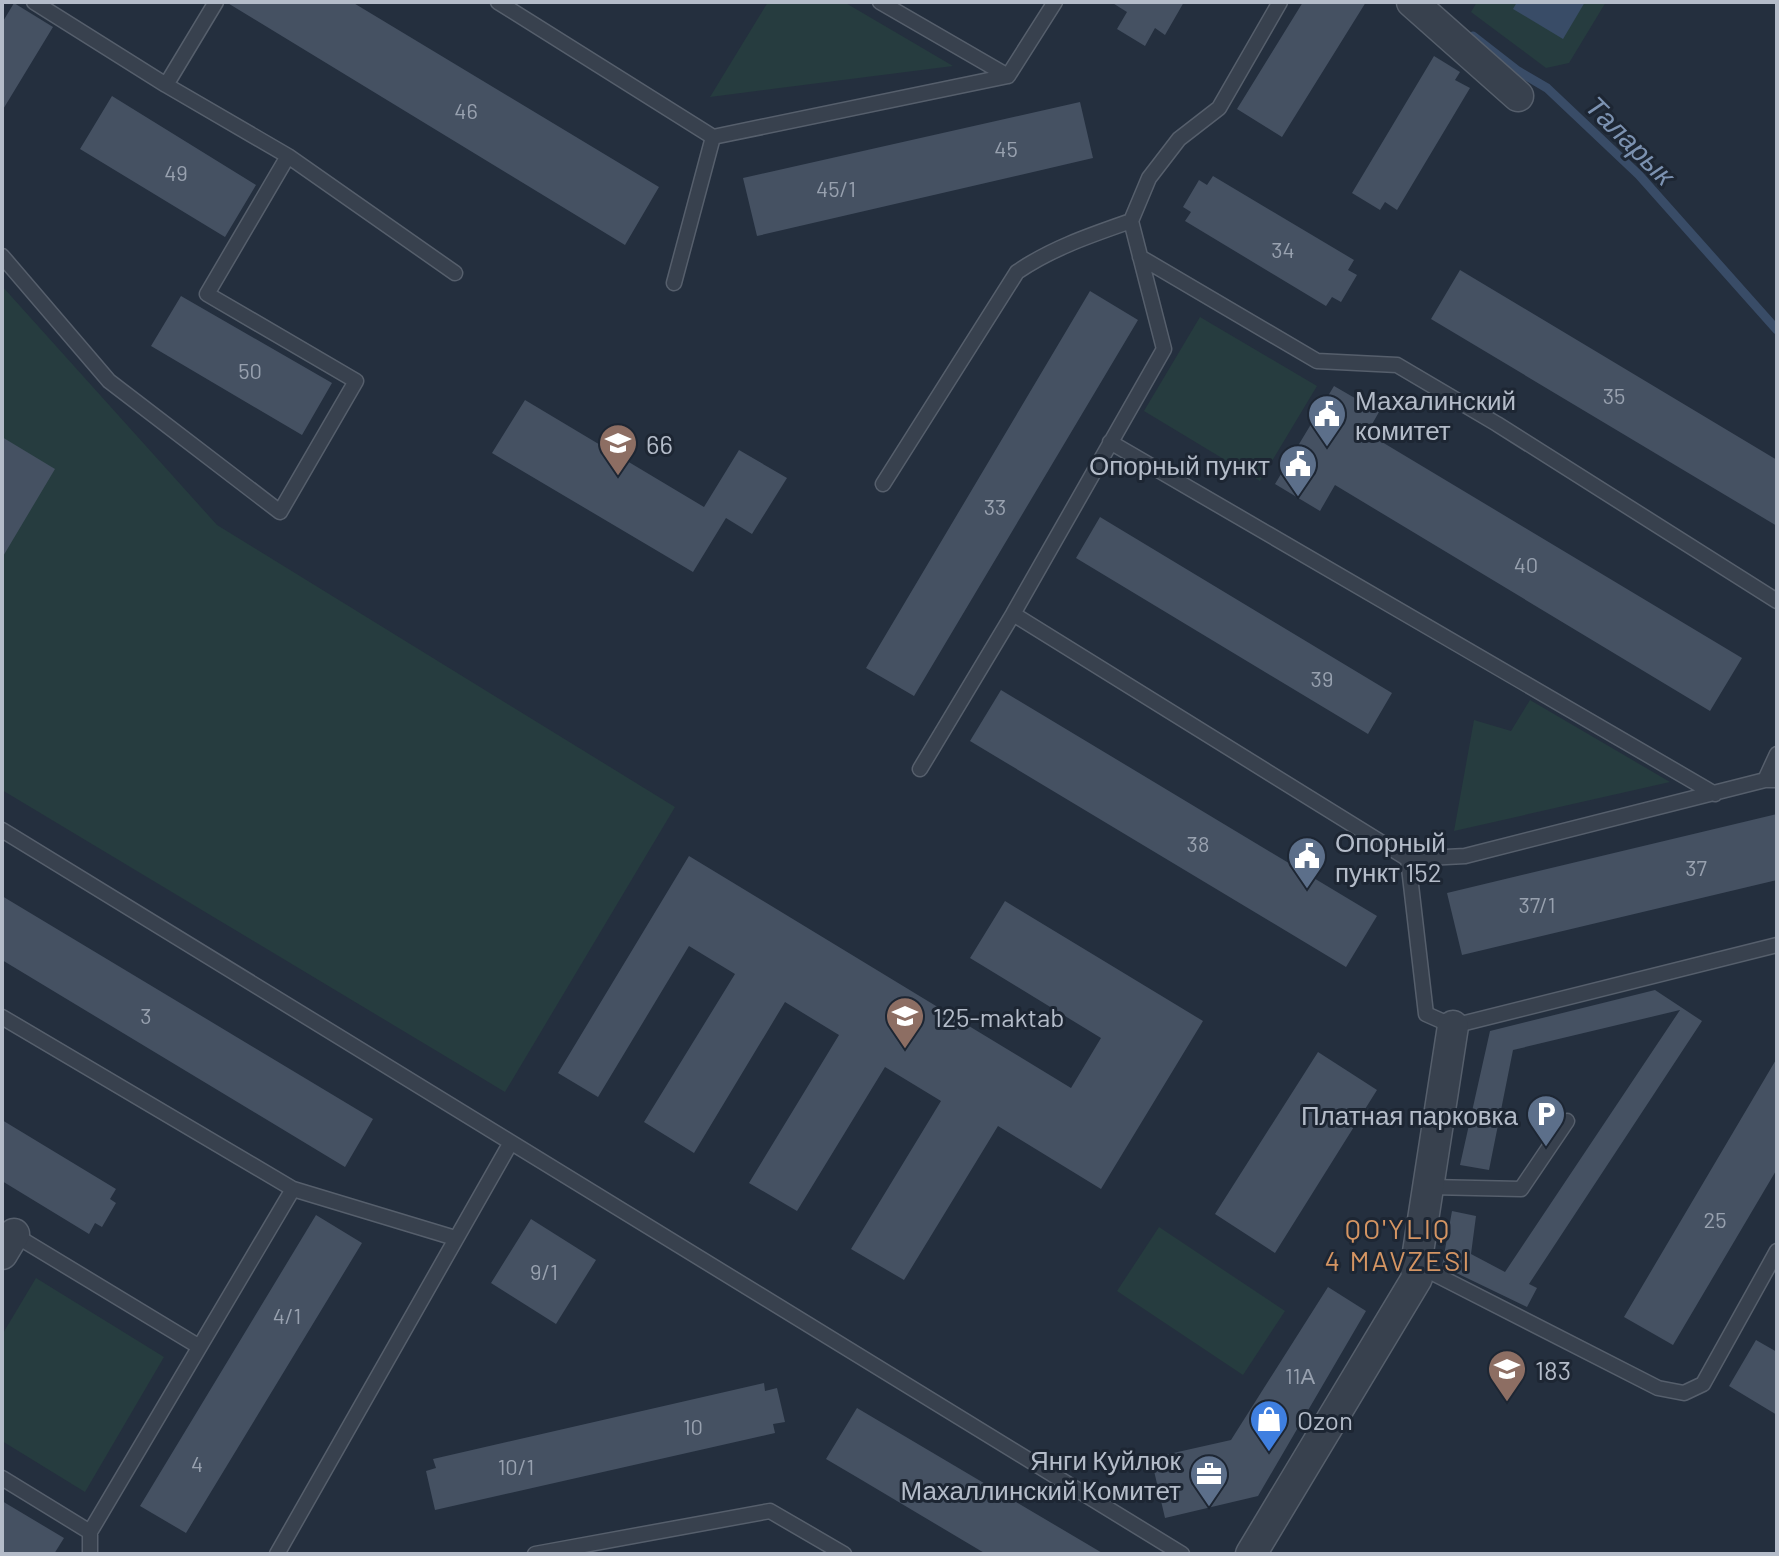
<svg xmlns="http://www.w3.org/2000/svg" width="1779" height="1556" font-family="Barlow,sans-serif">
<rect width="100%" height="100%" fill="#242f3e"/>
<path fill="#263c3f" d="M 768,2 L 844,2 L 953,66 L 710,97 Z
M 1477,2 L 1606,2 L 1569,63 L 1546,68 L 1471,12 Z
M 2,286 L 217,525 L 675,807 L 505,1092 L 2,790 Z
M 1200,317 L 1317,386 L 1260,481 L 1144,411 Z
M 1530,700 L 1670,782 L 1454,831 L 1474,720 L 1511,731 Z
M 1159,1227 L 1285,1311 L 1243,1375 L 1117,1291 Z
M 36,1278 L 164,1357 L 85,1492 L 2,1441 L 2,1335 Z"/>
<path fill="#394c67" d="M 1517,2 L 1585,2 L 1563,39 L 1513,9 Z"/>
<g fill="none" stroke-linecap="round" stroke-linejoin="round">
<path stroke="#394c67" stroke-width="9" d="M 1473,36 L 1518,71 L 1547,88 L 1639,175 L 1777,330"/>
</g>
<path fill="#455162" d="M 226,2 L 352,2 L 659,187 L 625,245 Z
M 1111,2 L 1184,2 L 1165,35 L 1155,28 L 1145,46 L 1117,29 L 1127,12 Z
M 1303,2 L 1366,2 L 1282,137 L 1237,109 Z
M 14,3 L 53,27 L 2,111 L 2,23 Z
M 1434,56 L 1460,72 L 1455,80 L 1470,88 L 1397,210 L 1385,202 L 1380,210 L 1352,193 Z
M 112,96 L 256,185 L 225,237 L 80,149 Z
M 1080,102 L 1093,158 L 757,236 L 743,178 Z
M 1213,176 L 1354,260 L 1348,270 L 1357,275 L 1341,302 L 1332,297 L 1326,306 L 1185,221 L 1191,212 L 1183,207 L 1199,180 L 1207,185 Z
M 1460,270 L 1777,460 L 1777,526 L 1431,319 Z
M 1090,291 L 1138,320 L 914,696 L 866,668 Z
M 181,296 L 332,383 L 302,435 L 151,346 Z
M 1334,386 L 1379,412 L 1367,433 L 1742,658 L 1710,711 L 1335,485 L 1320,511 L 1275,484 Z
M 525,400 L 704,507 L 739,450 L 787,478 L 752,534 L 726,518 L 693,572 L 492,453 Z
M 2,437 L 55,469 L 2,558 Z
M 1100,517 L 1392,693 L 1368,734 L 1076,558 Z
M 1001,690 L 1377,916 L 1346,967 L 970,741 Z
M 1777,814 L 1777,880 L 1462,955 L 1447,893 Z
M 689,856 L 1071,1088 L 1101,1038 L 970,958 L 1005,901 L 1203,1021 L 1101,1189 L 998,1126 L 904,1280 L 851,1249 L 941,1101 L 885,1067 L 797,1211 L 749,1183 L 839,1035 L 785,1002 L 694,1153 L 644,1122 L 735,974 L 689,946 L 598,1097 L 558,1073 Z
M 2,896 L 373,1119 L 345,1167 L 2,960 Z
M 1655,990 L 1702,1021 L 1529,1284 L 1537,1288 L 1527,1307 L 1442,1266 L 1452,1211 L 1476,1216 L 1471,1254 L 1505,1272 L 1680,1010 L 1513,1050 L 1489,1170 L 1460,1165 L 1490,1031 Z
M 1318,1052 L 1377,1090 L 1275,1253 L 1215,1214 Z
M 1777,1058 L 1777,1169 L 1673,1345 L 1624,1317 Z
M 2,1120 L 116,1189 L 110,1199 L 116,1203 L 102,1227 L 95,1223 L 89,1234 L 2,1181 Z
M 316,1215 L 362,1243 L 186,1533 L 140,1506 Z
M 531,1219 L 596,1260 L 556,1324 L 491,1283 Z
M 1328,1287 L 1366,1311 L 1258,1496 L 1165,1518 L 1151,1458 L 1231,1440 Z
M 1756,1340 L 1777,1352 L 1777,1415 L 1729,1386 Z
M 764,1383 L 765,1391 L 777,1388 L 785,1422 L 773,1424 L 775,1433 L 435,1510 L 426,1471 L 436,1468 L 433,1459 Z
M 857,1408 L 1104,1554 L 986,1554 L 860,1479 L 826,1459 Z
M 2,1501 L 64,1538 L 54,1554 L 2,1554 Z"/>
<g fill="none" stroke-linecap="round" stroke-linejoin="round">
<g stroke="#565f6c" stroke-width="17">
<path id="lane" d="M 498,2 L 713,137 L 1008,76 L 1055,2
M 880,2 L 1008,76
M 166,85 L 216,2
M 288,156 L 455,273
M 2,256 L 109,381 L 280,512 L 356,381 L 207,294 L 288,156 L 166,85 L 34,2
M 1140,257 L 1317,361 L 1397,365 L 1497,424 L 1777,601
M 674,283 L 713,137
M 1110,442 L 1715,794
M 883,484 L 1017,272 C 1052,248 1091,235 1131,221
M 1013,614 L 1408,859 L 1465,856 L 1765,780 L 1777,780
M 920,769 L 1013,614 L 1164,349 L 1131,221 L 1149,178 L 1179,139 L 1219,108 L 1280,2
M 1765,780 L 1777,754
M 2,830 L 1182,1554
M 1408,859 L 1426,1014 L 1453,1026 L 1777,945
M 2,1017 L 293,1189 L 455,1238
M 1430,1187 L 1521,1189 L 1567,1121
M 13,1234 L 198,1346
M 1417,1265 L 1658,1388 L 1684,1393 L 1703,1384 L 1777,1251
M 2,1478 L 90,1532 L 90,1554
M 90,1532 L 293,1189
M 277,1554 L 510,1144
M 535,1554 L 770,1511 L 844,1554"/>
</g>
<g stroke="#565f6c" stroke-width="33">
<path id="street" d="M 1412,2 L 1518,96
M 2,1254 L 14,1234
M 1251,1554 L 1417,1278 L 1416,1265 L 1453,1026"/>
</g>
<use href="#lane" stroke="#38414e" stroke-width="14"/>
<use href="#street" stroke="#38414e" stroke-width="30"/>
</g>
<defs>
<g id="civic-pin" transform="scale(2)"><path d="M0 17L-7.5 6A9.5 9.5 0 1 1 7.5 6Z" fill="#5c6f8a" stroke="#1d2633"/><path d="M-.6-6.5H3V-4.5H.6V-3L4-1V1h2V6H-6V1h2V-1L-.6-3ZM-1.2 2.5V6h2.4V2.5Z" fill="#fff"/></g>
<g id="school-pin" transform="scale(2)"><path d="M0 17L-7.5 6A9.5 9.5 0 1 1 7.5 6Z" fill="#8d6e63" stroke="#1d2633"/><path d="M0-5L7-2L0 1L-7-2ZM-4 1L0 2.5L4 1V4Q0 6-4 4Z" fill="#fff"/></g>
<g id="parking-pin" transform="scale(2)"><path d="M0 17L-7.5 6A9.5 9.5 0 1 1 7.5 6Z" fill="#5c6f8a" stroke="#1d2633"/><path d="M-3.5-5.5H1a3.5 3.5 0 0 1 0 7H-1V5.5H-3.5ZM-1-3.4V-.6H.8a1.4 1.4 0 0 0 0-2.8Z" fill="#fff"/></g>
<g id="shop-pin" transform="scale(2)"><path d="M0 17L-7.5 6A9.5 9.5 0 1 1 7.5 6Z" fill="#3f7fe0" stroke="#1d2633"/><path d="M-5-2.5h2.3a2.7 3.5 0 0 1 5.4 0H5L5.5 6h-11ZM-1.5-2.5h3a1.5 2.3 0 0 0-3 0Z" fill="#fff"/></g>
<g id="office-pin" transform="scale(2)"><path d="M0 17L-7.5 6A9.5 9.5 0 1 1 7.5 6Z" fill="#5c6f8a" stroke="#1d2633"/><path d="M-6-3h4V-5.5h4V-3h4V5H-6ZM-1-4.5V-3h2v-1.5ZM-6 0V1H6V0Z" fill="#fff"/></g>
</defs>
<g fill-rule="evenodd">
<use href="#civic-pin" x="1327" y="414"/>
<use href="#school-pin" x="618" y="443"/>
<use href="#civic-pin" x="1298" y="464"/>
<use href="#civic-pin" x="1307" y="856"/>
<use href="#school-pin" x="905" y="1016"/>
<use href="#parking-pin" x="1546" y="1114"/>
<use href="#school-pin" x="1507" y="1369"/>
<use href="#shop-pin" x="1269" y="1419"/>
<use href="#office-pin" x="1209" y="1474"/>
</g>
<g text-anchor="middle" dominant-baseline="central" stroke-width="6" stroke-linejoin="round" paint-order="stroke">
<g font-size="22" fill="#98a1af">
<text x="466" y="110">46</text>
<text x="1006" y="148">45</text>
<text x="176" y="172">49</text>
<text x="836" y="188">45/1</text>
<text x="1283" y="249">34</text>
<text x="250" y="370">50</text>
<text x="1614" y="395">35</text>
<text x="995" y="506">33</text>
<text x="1526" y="564">40</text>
<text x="1322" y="678">39</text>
<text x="1198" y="843">38</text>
<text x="1696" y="867">37</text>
<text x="1537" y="904">37/1</text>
<text x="146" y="1015">3</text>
<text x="1715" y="1219">25</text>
<text x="544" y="1271">9/1</text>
<text x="287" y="1315">4/1</text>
<text x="1300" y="1375">11А</text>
<text x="693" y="1426">10</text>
<text x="197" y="1463">4</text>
<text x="516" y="1466">10/1</text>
</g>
<g font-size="26" fill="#b4bcc9" stroke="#1d2633" text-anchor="start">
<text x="1355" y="399">Махалинский<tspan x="1355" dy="30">комитет</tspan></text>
<text x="646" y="443">66</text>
<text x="1270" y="464" text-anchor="end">Опорный пункт</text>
<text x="1335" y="841">Опорный<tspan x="1335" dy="30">пункт 152</tspan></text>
<text x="933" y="1016">125-maktab</text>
<text x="1518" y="1114" text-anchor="end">Платная парковка</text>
<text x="1535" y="1369">183</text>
<text x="1297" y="1419">Ozon</text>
<text x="1181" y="1459" text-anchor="end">Янги Куйлюк<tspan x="1181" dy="30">Махаллинский Комитет</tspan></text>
</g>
<g font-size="28" font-style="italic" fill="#7c92b1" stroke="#1d2633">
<text transform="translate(1631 140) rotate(45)">Таларык</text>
</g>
<g font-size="28" letter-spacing="2" fill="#d59563" stroke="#1d2633">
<text x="1398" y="1228">QO'YLIQ<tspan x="1398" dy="32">4 MAVZESI</tspan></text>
</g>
</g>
<rect width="1779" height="1556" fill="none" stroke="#b4bcc9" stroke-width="8"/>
</svg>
